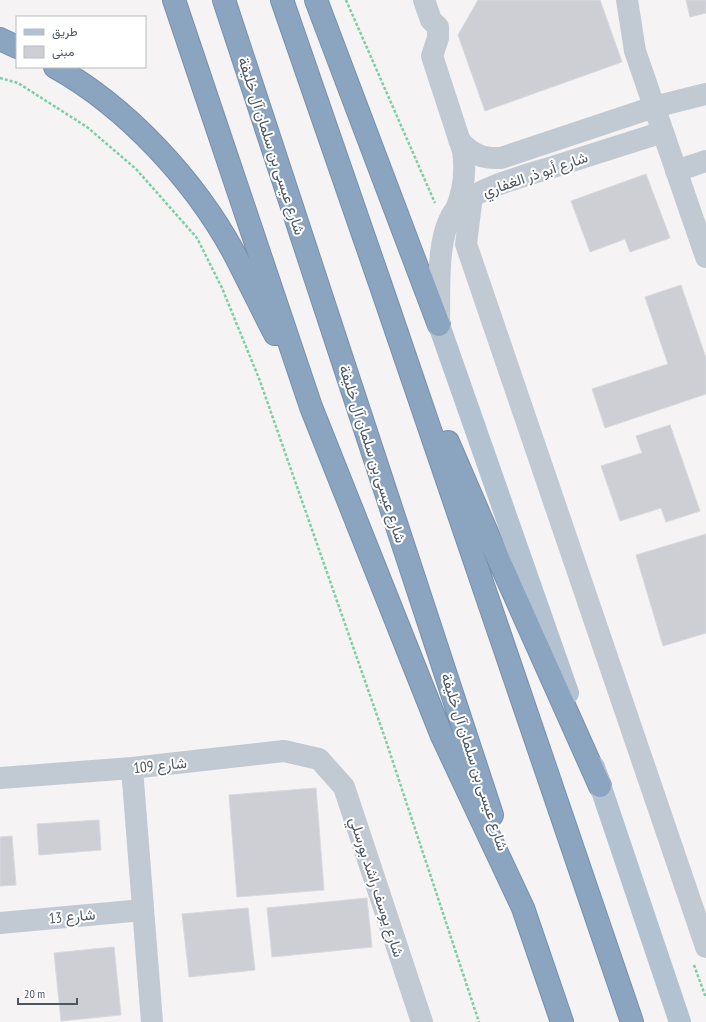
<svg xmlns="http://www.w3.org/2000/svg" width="706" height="1022" font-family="'PT Sans Narrow',Vazirmatn,sans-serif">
<rect width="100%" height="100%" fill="#f5f3f3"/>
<path fill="#cdcfd5" stroke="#d7d9de" d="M 478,0 L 600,0 L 622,62 L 485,111 L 458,35 Z
M 686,0 L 706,0 L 706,13 L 690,17 Z
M 646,174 L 670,238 L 630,252 L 625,239 L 590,252 L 571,201 Z
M 681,285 L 706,358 L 706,394 L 605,428 L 592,389 L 668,364 L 645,297 Z
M 670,425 L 700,511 L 666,522 L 661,508 L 620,521 L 601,466 L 642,453 L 636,436 Z
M 706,534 L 706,633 L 663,646 L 636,555 Z
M 316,788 L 324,890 L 237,897 L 229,795 Z
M 99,820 L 101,850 L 39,855 L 37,824 Z
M 12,836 L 16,885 L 0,886 L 0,837 Z
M 367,898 L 372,947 L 272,957 L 267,908 Z
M 248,908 L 255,970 L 189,977 L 182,914 Z
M 114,947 L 121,1015 L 61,1021 L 54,953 Z"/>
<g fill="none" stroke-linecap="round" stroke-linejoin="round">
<g stroke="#7690ad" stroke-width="24">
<path id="highway" d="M 174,0 L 311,407 L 442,736 L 523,908 L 562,1022
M 224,0 L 492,815
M 282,0 L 383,292 L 632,1022
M 316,0 L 439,325
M 0,39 L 17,47
M 55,67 C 127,107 195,181 234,253 C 248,280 261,307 275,334
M 448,442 L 498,558 L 600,786"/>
</g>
<path stroke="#7ad0a6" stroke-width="2.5" stroke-dasharray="3 2" stroke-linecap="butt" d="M 346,0 L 435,203
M 0,78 L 18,83 L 87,127 L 136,169 L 197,238 L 222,288 L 260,381 L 386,741 L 479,1022
M 694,965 L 706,998"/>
<path stroke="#c1cad2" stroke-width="22" d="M 424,0 L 431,20 L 438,27 L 438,38 L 432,56 L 463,151 C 466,172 464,190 456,209
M 627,0 L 635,51 L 706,257
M 459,140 C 471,154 483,159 501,158 L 654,107 L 706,94
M 676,171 L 706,161
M 472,196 L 466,244 L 706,947
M 439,325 C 440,293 435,234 456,209 C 474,188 531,174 559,165 C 593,154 628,143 663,132
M 132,768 L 152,1022
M 0,778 L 132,768 L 284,751 L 319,759 L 344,787 L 422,1022
M 0,923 L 143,910"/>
<path stroke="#b3c2d1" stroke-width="22" d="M 439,325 L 568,693
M 594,767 L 680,1022"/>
<use href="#highway" stroke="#8ba5c1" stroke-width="22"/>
</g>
<g text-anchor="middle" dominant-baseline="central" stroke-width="4" stroke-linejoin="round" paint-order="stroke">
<g font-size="15" fill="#4a5661" stroke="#fff">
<text transform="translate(272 146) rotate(72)">شارع عيسى بن سلمان آل خليفة</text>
<text transform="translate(535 174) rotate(-19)">شارع أبو ذر الغفاري</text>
<text transform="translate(373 454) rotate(72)">شارع عيسى بن سلمان آل خليفة</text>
<text transform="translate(475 762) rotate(72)">شارع عيسى بن سلمان آل خليفة</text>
<text transform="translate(160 765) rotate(-6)">شارع 109</text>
<text transform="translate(377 887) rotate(72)">شارع يوسف راشد بورسلي</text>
<text transform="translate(72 916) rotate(-5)">شارع 13</text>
</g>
</g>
<rect x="16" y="16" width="130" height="52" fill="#ffffff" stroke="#b7bbc0"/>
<rect x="24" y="29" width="20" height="6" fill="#b3c2d1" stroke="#b7bbc0"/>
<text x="52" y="36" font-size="12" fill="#4a5661">طريق</text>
<rect x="24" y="46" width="20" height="12" fill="#cdcfd5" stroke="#b7bbc0"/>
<text x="52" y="56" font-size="12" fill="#4a5661">مبنى</text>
<path d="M18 998v6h59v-6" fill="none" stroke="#4a5661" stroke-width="2"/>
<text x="24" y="998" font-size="12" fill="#4a5661" stroke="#ffffff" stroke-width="3" paint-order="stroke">20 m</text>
</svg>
